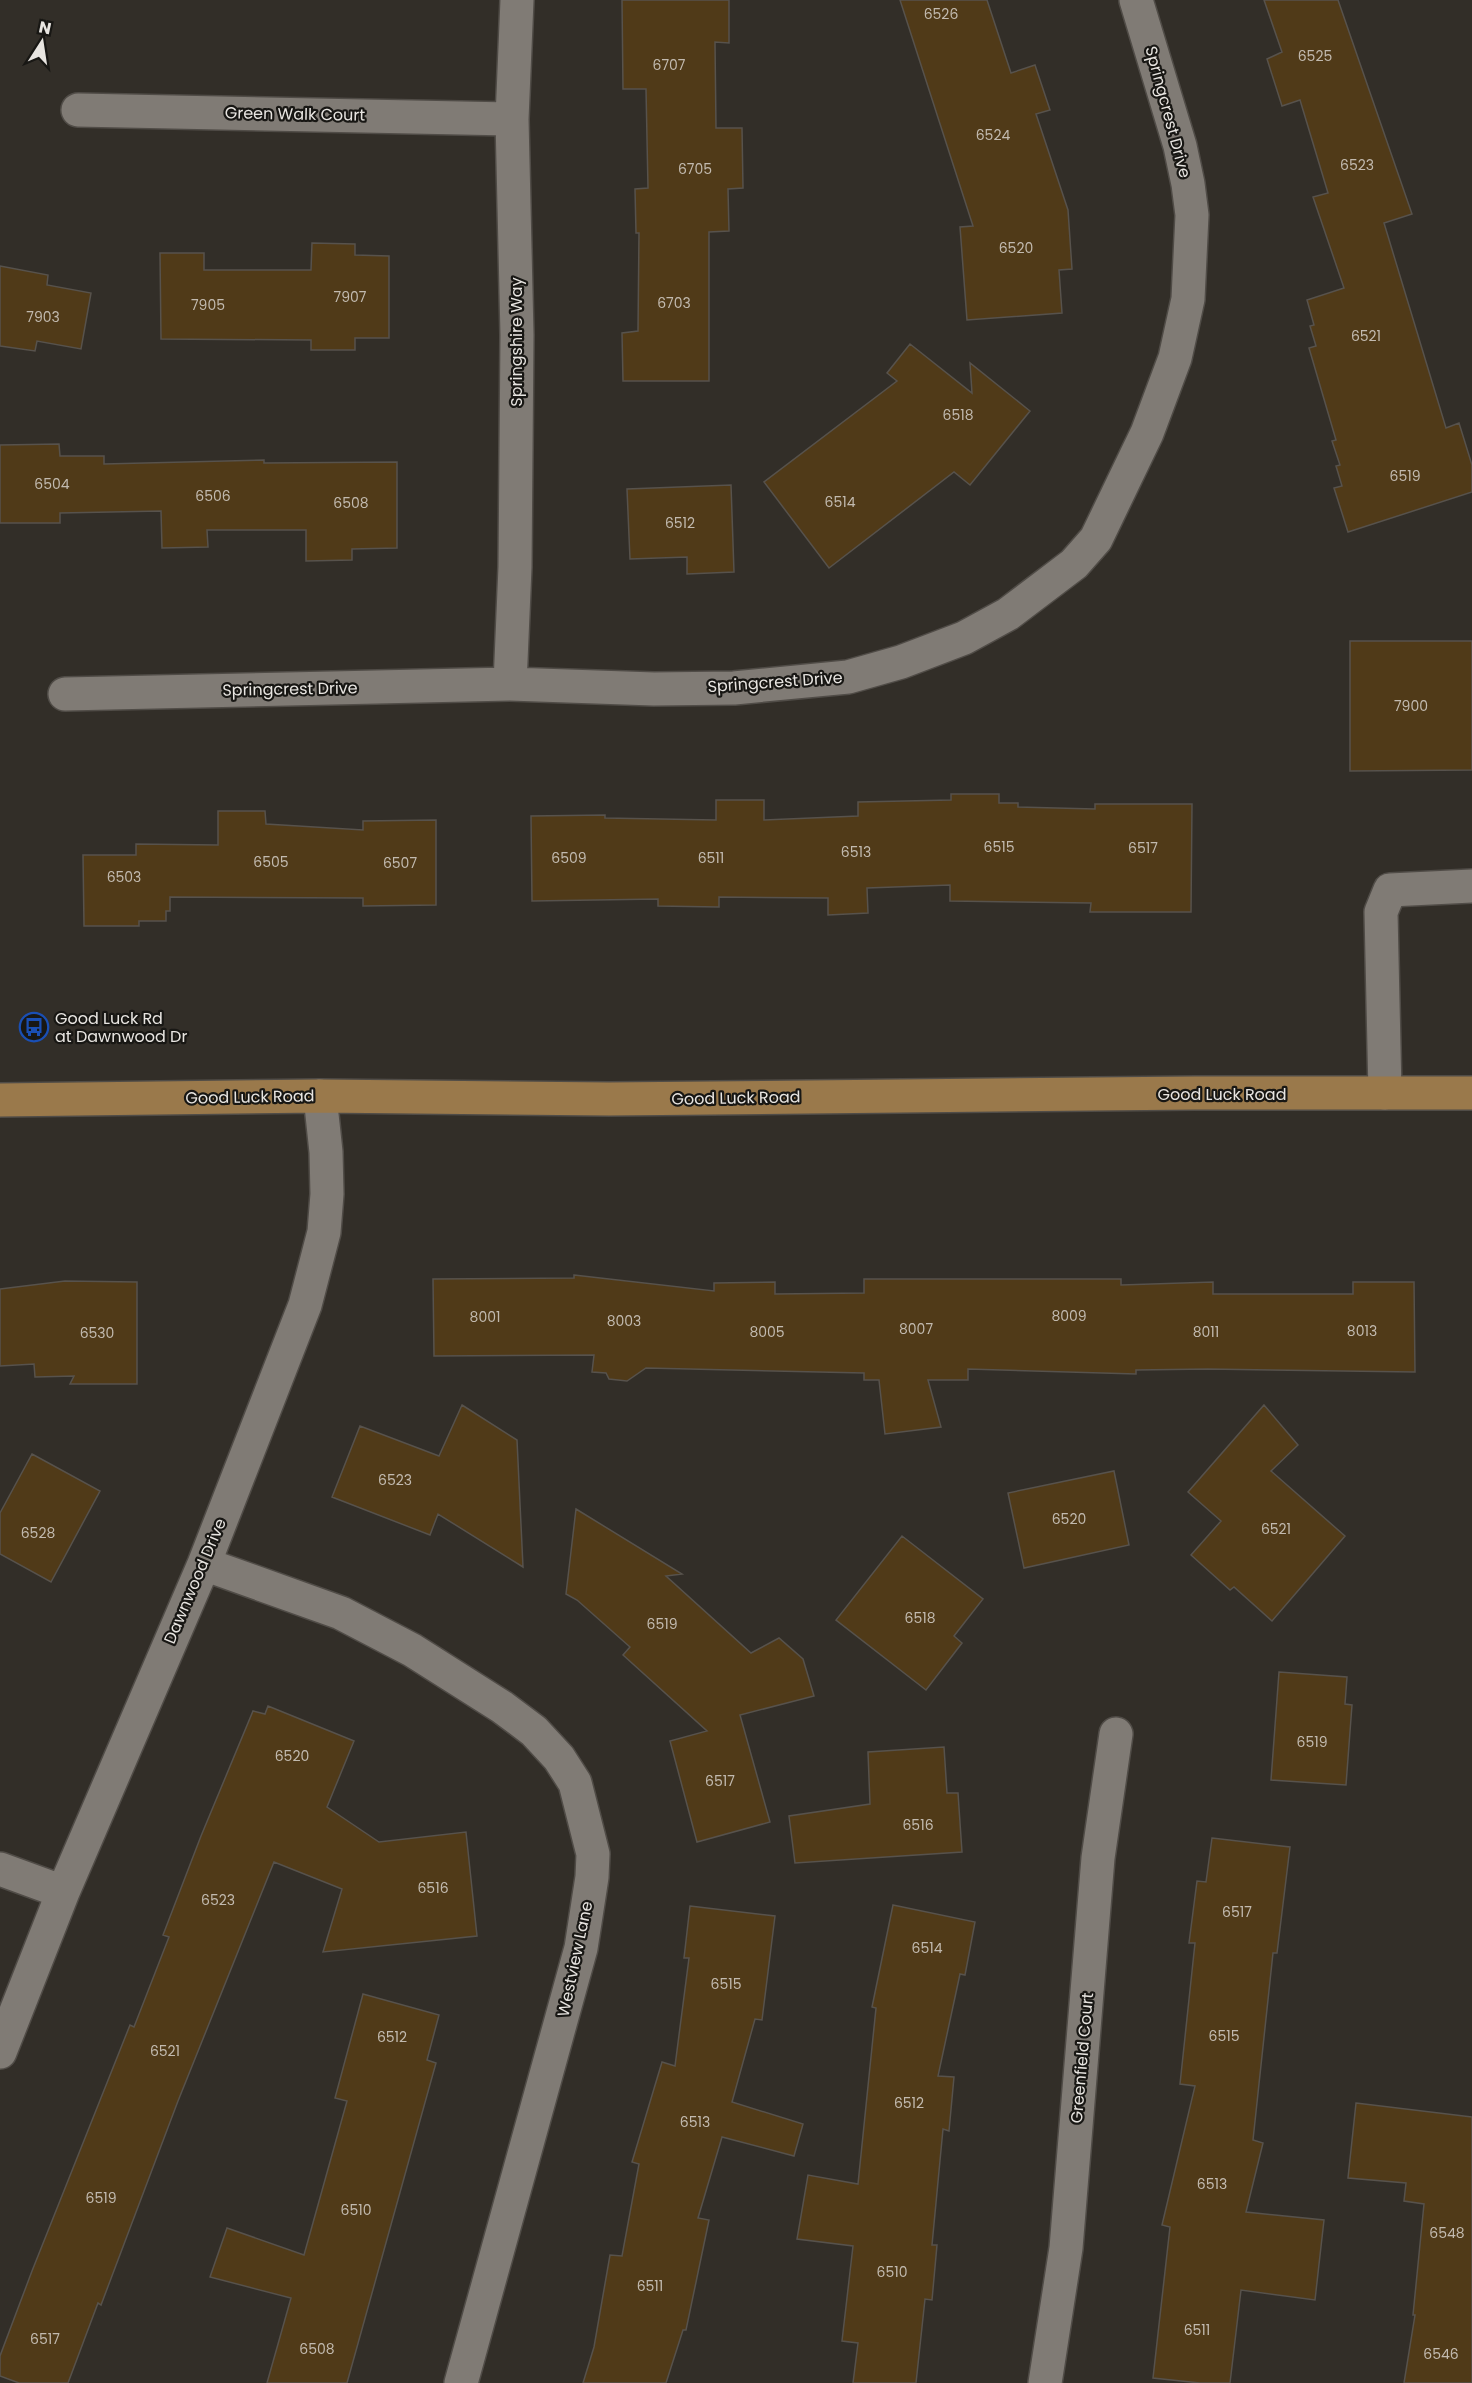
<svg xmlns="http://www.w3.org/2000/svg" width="1472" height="2383" font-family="Poppins,sans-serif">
<rect width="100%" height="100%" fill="#322e28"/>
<path fill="#503a18" stroke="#57524c" stroke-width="1.5" d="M 622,0 L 729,0 L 729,43 L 715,42 L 716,128 L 742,128 L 743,188 L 728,189 L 729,231 L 709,232 L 709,381 L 623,381 L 622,333 L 638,331 L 639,233 L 636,233 L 635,189 L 648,188 L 646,89 L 623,89 Z
M 900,0 L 987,0 L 1011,73 L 1035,65 L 1050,110 L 1036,114 L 1068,210 L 1072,269 L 1059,270 L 1062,313 L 967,320 L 960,227 L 973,226 Z
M 1264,0 L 1338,0 L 1412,214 L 1384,223 L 1446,428 L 1459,423 L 1472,465 L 1472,492 L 1348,532 L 1334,488 L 1342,486 L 1336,466 L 1340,465 L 1332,441 L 1336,440 L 1309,348 L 1316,346 L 1310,326 L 1314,325 L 1307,300 L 1344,288 L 1313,197 L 1328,193 L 1300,100 L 1282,106 L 1267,59 L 1282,52 Z
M 312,243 L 355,244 L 355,255 L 389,256 L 389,338 L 355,338 L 355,350 L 311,350 L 311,340 L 161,339 L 160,253 L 204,253 L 204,270 L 311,270 Z
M 0,266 L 48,275 L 47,285 L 91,293 L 81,349 L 37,341 L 35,351 L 0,346 Z
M 910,344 L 972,393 L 970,363 L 1030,411 L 970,485 L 954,472 L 829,568 L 764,482 L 897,381 L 887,373 Z
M 59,444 L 60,456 L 104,456 L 104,464 L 264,460 L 264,463 L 397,462 L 397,548 L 352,549 L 352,560 L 306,561 L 306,530 L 207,530 L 208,547 L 162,548 L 161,511 L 60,513 L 60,523 L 0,523 L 0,445 Z
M 731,485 L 734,572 L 687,574 L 687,557 L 630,559 L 627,489 Z
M 1350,641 L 1472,641 L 1472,770 L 1350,771 Z
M 951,794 L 999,794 L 999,803 L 1018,803 L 1018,807 L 1095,809 L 1095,804 L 1192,804 L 1191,912 L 1090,912 L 1091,903 L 950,901 L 950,885 L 867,888 L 868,913 L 828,915 L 828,898 L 719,897 L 719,907 L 658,906 L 658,899 L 532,901 L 531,816 L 605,815 L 605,818 L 716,820 L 716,800 L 764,800 L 764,820 L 858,816 L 858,802 L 951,800 Z
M 218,811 L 265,811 L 266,824 L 363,830 L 363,821 L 436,820 L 436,905 L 363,906 L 363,898 L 170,897 L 170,911 L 166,911 L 166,921 L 139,921 L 139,926 L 84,926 L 83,855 L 136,855 L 136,844 L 218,845 Z
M 574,1275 L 714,1291 L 714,1283 L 775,1282 L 775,1294 L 864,1293 L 864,1279 L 1121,1279 L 1121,1285 L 1213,1282 L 1213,1294 L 1353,1294 L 1353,1282 L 1414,1282 L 1415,1372 L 1208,1369 L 1136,1370 L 1136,1374 L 968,1369 L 968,1380 L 928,1380 L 941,1427 L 885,1434 L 879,1380 L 864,1380 L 864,1373 L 646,1368 L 627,1381 L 609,1379 L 606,1373 L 592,1372 L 594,1355 L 434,1356 L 433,1279 L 574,1278 Z
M 65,1281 L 137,1282 L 137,1384 L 70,1384 L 74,1376 L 35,1377 L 34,1364 L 0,1366 L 0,1289 Z
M 462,1405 L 517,1440 L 523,1567 L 438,1514 L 430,1535 L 332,1497 L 360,1426 L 439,1456 Z
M 1264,1405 L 1298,1445 L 1271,1471 L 1345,1536 L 1272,1621 L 1234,1587 L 1230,1590 L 1191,1555 L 1221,1521 L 1188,1492 Z
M 32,1454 L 100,1491 L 51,1582 L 0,1554 L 0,1513 Z
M 1114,1471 L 1129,1545 L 1024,1568 L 1008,1493 Z
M 576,1509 L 682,1574 L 666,1576 L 751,1653 L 779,1638 L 803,1659 L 814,1696 L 740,1715 L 770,1822 L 697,1842 L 670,1741 L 707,1731 L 623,1655 L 630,1647 L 577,1600 L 566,1594 Z
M 902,1536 L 983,1599 L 954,1636 L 962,1643 L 926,1690 L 836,1620 Z
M 1279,1672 L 1347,1677 L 1345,1704 L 1352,1705 L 1346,1785 L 1271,1780 Z
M 268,1706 L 354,1741 L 327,1807 L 379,1842 L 466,1832 L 477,1936 L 323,1952 L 342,1889 L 274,1862 L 178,2101 L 101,2305 L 98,2303 L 68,2383 L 19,2383 L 0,2376 L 0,2356 L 32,2271 L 130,2025 L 134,2027 L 169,1937 L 163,1935 L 201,1836 L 253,1711 L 265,1714 Z
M 944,1747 L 947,1793 L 958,1793 L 962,1852 L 795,1863 L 789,1816 L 870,1804 L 868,1752 Z
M 1212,1838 L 1290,1847 L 1277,1953 L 1273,1953 L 1253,2140 L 1263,2143 L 1246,2212 L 1324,2220 L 1315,2300 L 1241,2290 L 1230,2383 L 1200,2383 L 1153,2378 L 1170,2227 L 1162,2225 L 1195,2086 L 1180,2084 L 1195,1943 L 1189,1943 L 1197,1881 L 1206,1882 Z
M 893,1905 L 975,1922 L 965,1975 L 960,1974 L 938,2076 L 954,2077 L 949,2131 L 943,2129 L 932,2245 L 937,2245 L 932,2300 L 925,2299 L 916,2383 L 853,2383 L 858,2343 L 842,2341 L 853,2246 L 797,2239 L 808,2175 L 858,2184 L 876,2008 L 872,2007 Z
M 690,1906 L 775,1916 L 762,2020 L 755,2019 L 732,2102 L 803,2124 L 794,2156 L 722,2137 L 698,2218 L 709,2220 L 686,2330 L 683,2330 L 666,2383 L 583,2383 L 594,2347 L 610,2255 L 622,2256 L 639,2164 L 632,2162 L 662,2062 L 675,2066 L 689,1958 L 684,1958 Z
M 363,1994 L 439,2015 L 427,2060 L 436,2063 L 347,2383 L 267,2383 L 291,2298 L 210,2277 L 227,2228 L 304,2255 L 347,2101 L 335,2098 Z
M 1356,2103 L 1472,2117 L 1472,2383 L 1404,2383 L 1415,2315 L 1413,2315 L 1424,2204 L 1404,2201 L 1406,2183 L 1348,2178 Z"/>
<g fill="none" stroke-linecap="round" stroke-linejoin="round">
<g stroke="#504c47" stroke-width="36">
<path id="minor" d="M 78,110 L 512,119
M 510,684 L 515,567 L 517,335 L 512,119 L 517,0
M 65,694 L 510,684 L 654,689 L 734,688 L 848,677 L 901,662 L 964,638 L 1008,614 L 1074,564 L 1096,539 L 1147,433 L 1175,358 L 1188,299 L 1192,215 L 1188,184 L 1180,146 L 1136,0
M 1385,1093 L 1381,912 L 1390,890 L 1472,886
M 204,1564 L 341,1613 L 412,1650 L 502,1707 L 534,1731 L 559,1758 L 575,1783 L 593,1854 L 592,1877 L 581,1948 L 461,2383
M 0,1869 L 63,1892
M 0,2052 L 63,1892 L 204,1564 L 305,1305 L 324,1232 L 327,1194 L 326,1152 L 320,1096
M 1045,2383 L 1066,2248 L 1098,1858 L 1116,1734"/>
</g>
<g stroke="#504c47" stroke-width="36">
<path id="major" d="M 0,1100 L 320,1096 L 609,1099 L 1195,1093 L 1472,1093"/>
</g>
<use href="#minor" stroke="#807b75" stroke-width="33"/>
<use href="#major" stroke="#9a794b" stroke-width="33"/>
</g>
<defs>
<g id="bus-ring" transform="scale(1.5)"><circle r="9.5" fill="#181714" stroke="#1a4fb4" stroke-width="1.5"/><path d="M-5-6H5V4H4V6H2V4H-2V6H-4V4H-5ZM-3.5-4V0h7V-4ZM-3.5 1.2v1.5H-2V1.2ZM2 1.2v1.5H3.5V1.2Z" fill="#1a4fb4"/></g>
</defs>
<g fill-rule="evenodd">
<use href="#bus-ring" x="34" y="1027"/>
</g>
<g text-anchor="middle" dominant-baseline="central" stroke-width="4.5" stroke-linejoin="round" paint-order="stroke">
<g font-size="14" fill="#c2baaf">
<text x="941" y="14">6526</text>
<text x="1315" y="56">6525</text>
<text x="669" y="65">6707</text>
<text x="993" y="135">6524</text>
<text x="1357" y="165">6523</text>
<text x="695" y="169">6705</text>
<text x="1016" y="248">6520</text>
<text x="350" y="297">7907</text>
<text x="674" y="303">6703</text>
<text x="208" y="305">7905</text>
<text x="43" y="317">7903</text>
<text x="1366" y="336">6521</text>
<text x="958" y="415">6518</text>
<text x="1405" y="476">6519</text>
<text x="52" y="484">6504</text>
<text x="213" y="496">6506</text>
<text x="840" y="502">6514</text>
<text x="351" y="503">6508</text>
<text x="680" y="523">6512</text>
<text x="1411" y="706">7900</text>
<text x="999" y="847">6515</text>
<text x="1143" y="848">6517</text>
<text x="856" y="852">6513</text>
<text x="569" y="858">6509</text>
<text x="711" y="858">6511</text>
<text x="271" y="862">6505</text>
<text x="400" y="863">6507</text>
<text x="124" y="877">6503</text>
<text x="1069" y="1316">8009</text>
<text x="485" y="1317">8001</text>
<text x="624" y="1321">8003</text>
<text x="916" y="1329">8007</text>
<text x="1362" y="1331">8013</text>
<text x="767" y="1332">8005</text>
<text x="1206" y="1332">8011</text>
<text x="97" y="1333">6530</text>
<text x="395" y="1480">6523</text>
<text x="1069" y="1519">6520</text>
<text x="1276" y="1529">6521</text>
<text x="38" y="1533">6528</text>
<text x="920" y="1618">6518</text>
<text x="662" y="1624">6519</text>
<text x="1312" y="1742">6519</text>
<text x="292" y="1756">6520</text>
<text x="720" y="1781">6517</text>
<text x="918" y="1825">6516</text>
<text x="433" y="1888">6516</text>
<text x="218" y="1900">6523</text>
<text x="1237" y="1912">6517</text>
<text x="927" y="1948">6514</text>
<text x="726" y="1984">6515</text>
<text x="1224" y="2036">6515</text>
<text x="392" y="2037">6512</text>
<text x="165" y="2051">6521</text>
<text x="909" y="2103">6512</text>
<text x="695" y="2122">6513</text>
<text x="1212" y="2184">6513</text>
<text x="101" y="2198">6519</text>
<text x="356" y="2210">6510</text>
<text x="1447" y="2233">6548</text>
<text x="892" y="2272">6510</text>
<text x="650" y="2286">6511</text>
<text x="1197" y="2330">6511</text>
<text x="45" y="2339">6517</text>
<text x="317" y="2349">6508</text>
<text x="1441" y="2354">6546</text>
</g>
<g font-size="16" fill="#e8e5e1" stroke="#181714">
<text transform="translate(1168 112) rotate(75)">Springcrest Drive</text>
<text transform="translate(295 114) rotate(1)">Green Walk Court</text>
<text transform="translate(516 342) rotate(-90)">Springshire Way</text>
<text transform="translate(775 682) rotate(-4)">Springcrest Drive</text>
<text transform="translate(290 689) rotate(-1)">Springcrest Drive</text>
<text x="1222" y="1094">Good Luck Road</text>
<text transform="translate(250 1097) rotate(-1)">Good Luck Road</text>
<text transform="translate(736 1098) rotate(-1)">Good Luck Road</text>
<text transform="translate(195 1581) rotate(-67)">Dawnwood Drive</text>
<text transform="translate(575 1959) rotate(-78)">Westview Lane</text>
<text transform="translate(1082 2058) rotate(-85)">Greenfield Court</text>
</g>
<g font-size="16" fill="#e8e5e1" stroke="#181714" text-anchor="start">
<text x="55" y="1018">Good Luck Rd<tspan x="55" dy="18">at Dawnwood Dr</tspan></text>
</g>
</g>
<g transform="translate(42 42) rotate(12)" stroke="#181714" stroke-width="4.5" paint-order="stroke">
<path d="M0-4.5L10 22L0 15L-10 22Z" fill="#e8e5e1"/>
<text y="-9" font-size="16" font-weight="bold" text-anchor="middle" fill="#e8e5e1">N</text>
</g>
</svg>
